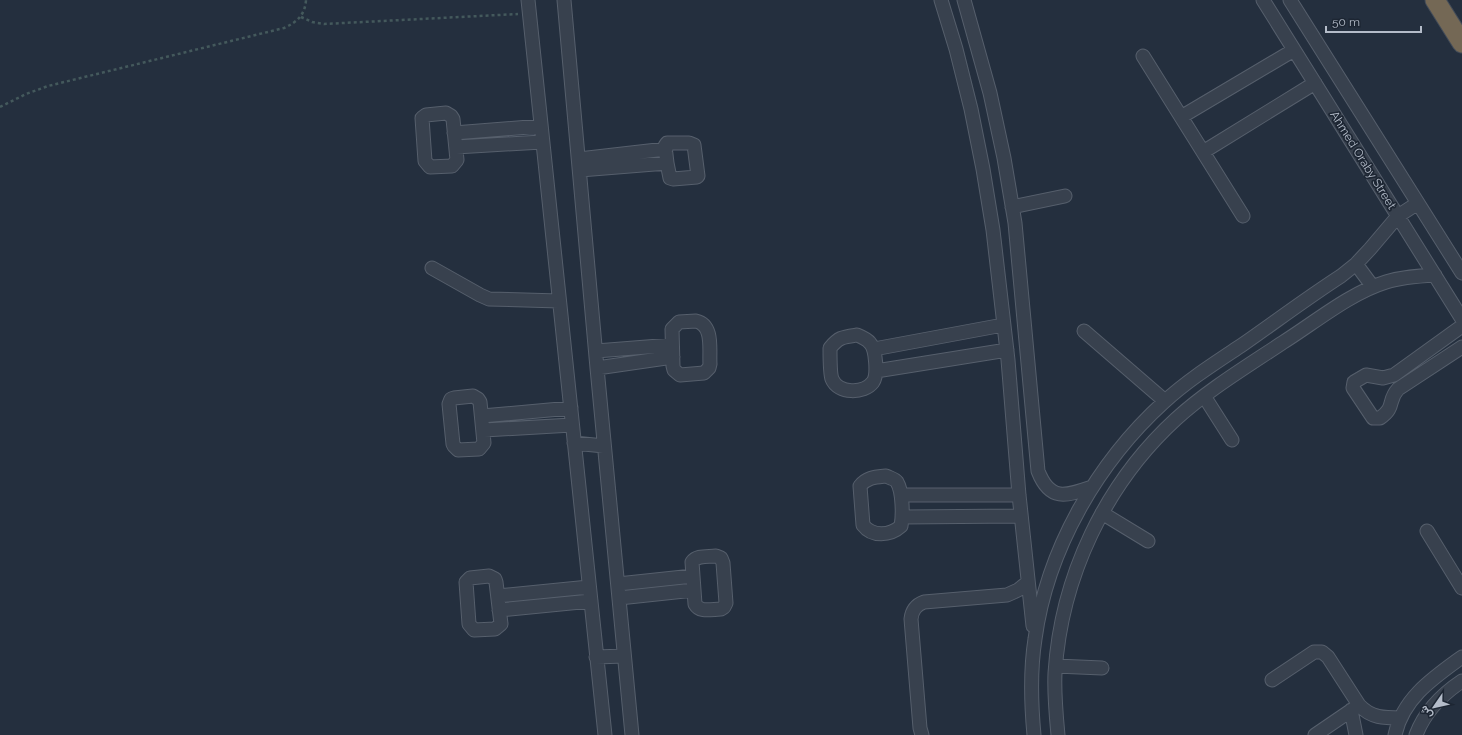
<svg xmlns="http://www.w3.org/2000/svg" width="1462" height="735" font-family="Raleway,Vazirmatn,sans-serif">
<rect width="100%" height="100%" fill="#242f3e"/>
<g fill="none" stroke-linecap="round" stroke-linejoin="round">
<g stroke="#565f6c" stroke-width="15">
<path id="minor" d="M 528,0 L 605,735
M 564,0 L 597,368 L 632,735
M 941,0 L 956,49 L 971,109 L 983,169 L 993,230 L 1008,360 L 1019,495 L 1033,626
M 964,0 L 990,93 L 1004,158 L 1015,223 L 1038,471 C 1050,502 1066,496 1092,487
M 1263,0 L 1462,319
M 1290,0 L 1462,273
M 1143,56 L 1243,216
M 446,113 L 451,116 L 453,119 L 457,160 L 452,166 L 430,167 L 425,161 L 422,118 L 426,115 Z
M 1181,117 L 1294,50
M 454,133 L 541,126
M 667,143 L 689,143 L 694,145 L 698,176 L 697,177 L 673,179 L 670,178 L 667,163 L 665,146 Z
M 456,147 L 542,142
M 1203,152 L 1315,83
M 579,159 L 666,149
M 580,170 L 667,163
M 1012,207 L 1065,196
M 1356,264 L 1373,287
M 432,268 L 480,295 L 489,299 L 559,301
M 696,321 C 714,325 709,350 710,364 L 709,368 L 704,373 L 680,375 L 674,370 L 673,366 L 672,329 L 679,322 Z
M 1462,326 L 1394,375 L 1383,378 L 1366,375 L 1354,382 L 1353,388 L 1373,418 L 1380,418 C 1396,407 1387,401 1398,389 L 1462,347
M 1084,331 L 1165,401
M 857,335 C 862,337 867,339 870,343 C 876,349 878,375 873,382 C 864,394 838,394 832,379 C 830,374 830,355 830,348 C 839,337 843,337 857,335 Z
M 874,349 L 1003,325
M 596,351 L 672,345
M 597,368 L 673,357
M 876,371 L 1007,350
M 473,396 L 478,399 L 480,402 L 484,443 L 479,449 L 458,450 L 454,446 L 453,444 L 449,404 L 451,399 L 454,398 Z
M 1204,396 L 1232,440
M 482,416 L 571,408
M 484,430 L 572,425
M 574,443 L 604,446
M 886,476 C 890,478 895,479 897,482 C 903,492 903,516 901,526 C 890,536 872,537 863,525 L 860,486 C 867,477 876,477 886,476 Z
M 901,495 L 1019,495
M 1102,513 L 1148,541
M 903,517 L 1021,516
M 1427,531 L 1462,588
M 716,556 L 721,558 L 723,563 L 726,603 L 724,607 L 721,609 C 712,609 700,613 695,604 L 692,562 C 697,555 707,557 716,556 Z
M 489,576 L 495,579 L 496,582 L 501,624 L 495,629 L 474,630 L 469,624 L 466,582 L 470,578 Z
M 618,584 L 693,576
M 498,596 L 589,587
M 619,598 L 694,590
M 499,610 L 591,601
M 596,657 L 624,656
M 1056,666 L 1102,668
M 1272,680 L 1314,652 L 1322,652 L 1328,657 L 1359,705 C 1371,718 1384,718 1401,718
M 1351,710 L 1356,735
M 922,735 L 920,728 L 911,619 C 912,610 916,605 924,602 L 1007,595 L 1018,590 L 1028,582
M 1034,735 C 1031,703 1030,671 1035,639 C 1047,549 1098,462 1164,402 C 1188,380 1215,363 1242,345 C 1275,322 1307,298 1341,276 L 1356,264 L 1370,249 L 1398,216 L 1418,203
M 1058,735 C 1056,714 1054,694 1055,673 C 1061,577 1105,484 1176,419 C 1208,390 1246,367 1282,343 C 1314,323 1350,293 1386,282 C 1402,277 1418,276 1435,275
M 1315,735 L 1359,705
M 1395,735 C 1403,698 1433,678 1462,657
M 1416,735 C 1425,711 1441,695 1462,681"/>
</g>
<g stroke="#434c59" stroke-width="21">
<path id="highway" d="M 1435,0 L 1462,43"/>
</g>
<path stroke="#44595c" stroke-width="2.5" stroke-dasharray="3 3" stroke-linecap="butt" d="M 301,17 L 312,22 L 324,24 L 518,14
M 0,107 L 26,94 L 48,86 L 284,28 C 297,22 305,15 306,0"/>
<use href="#minor" stroke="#38414e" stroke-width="13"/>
<use href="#highway" stroke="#746855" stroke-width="19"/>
</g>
<g text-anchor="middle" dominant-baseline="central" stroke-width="3.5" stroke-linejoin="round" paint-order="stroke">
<g font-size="12" fill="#b4bcc9" stroke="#1d2633">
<text transform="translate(1363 160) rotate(58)">Ahmed Oraby Street</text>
</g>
</g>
<g transform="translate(1434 707) rotate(236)" stroke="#1d2633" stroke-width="3" paint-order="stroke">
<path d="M0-3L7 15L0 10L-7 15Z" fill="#b4bcc9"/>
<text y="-6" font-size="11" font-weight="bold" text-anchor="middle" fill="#b4bcc9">ش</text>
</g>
<path d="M1326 26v6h95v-6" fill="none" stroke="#b4bcc9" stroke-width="2"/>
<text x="1332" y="26" font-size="12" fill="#b4bcc9" stroke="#1d2633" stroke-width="3" paint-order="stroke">50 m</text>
</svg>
